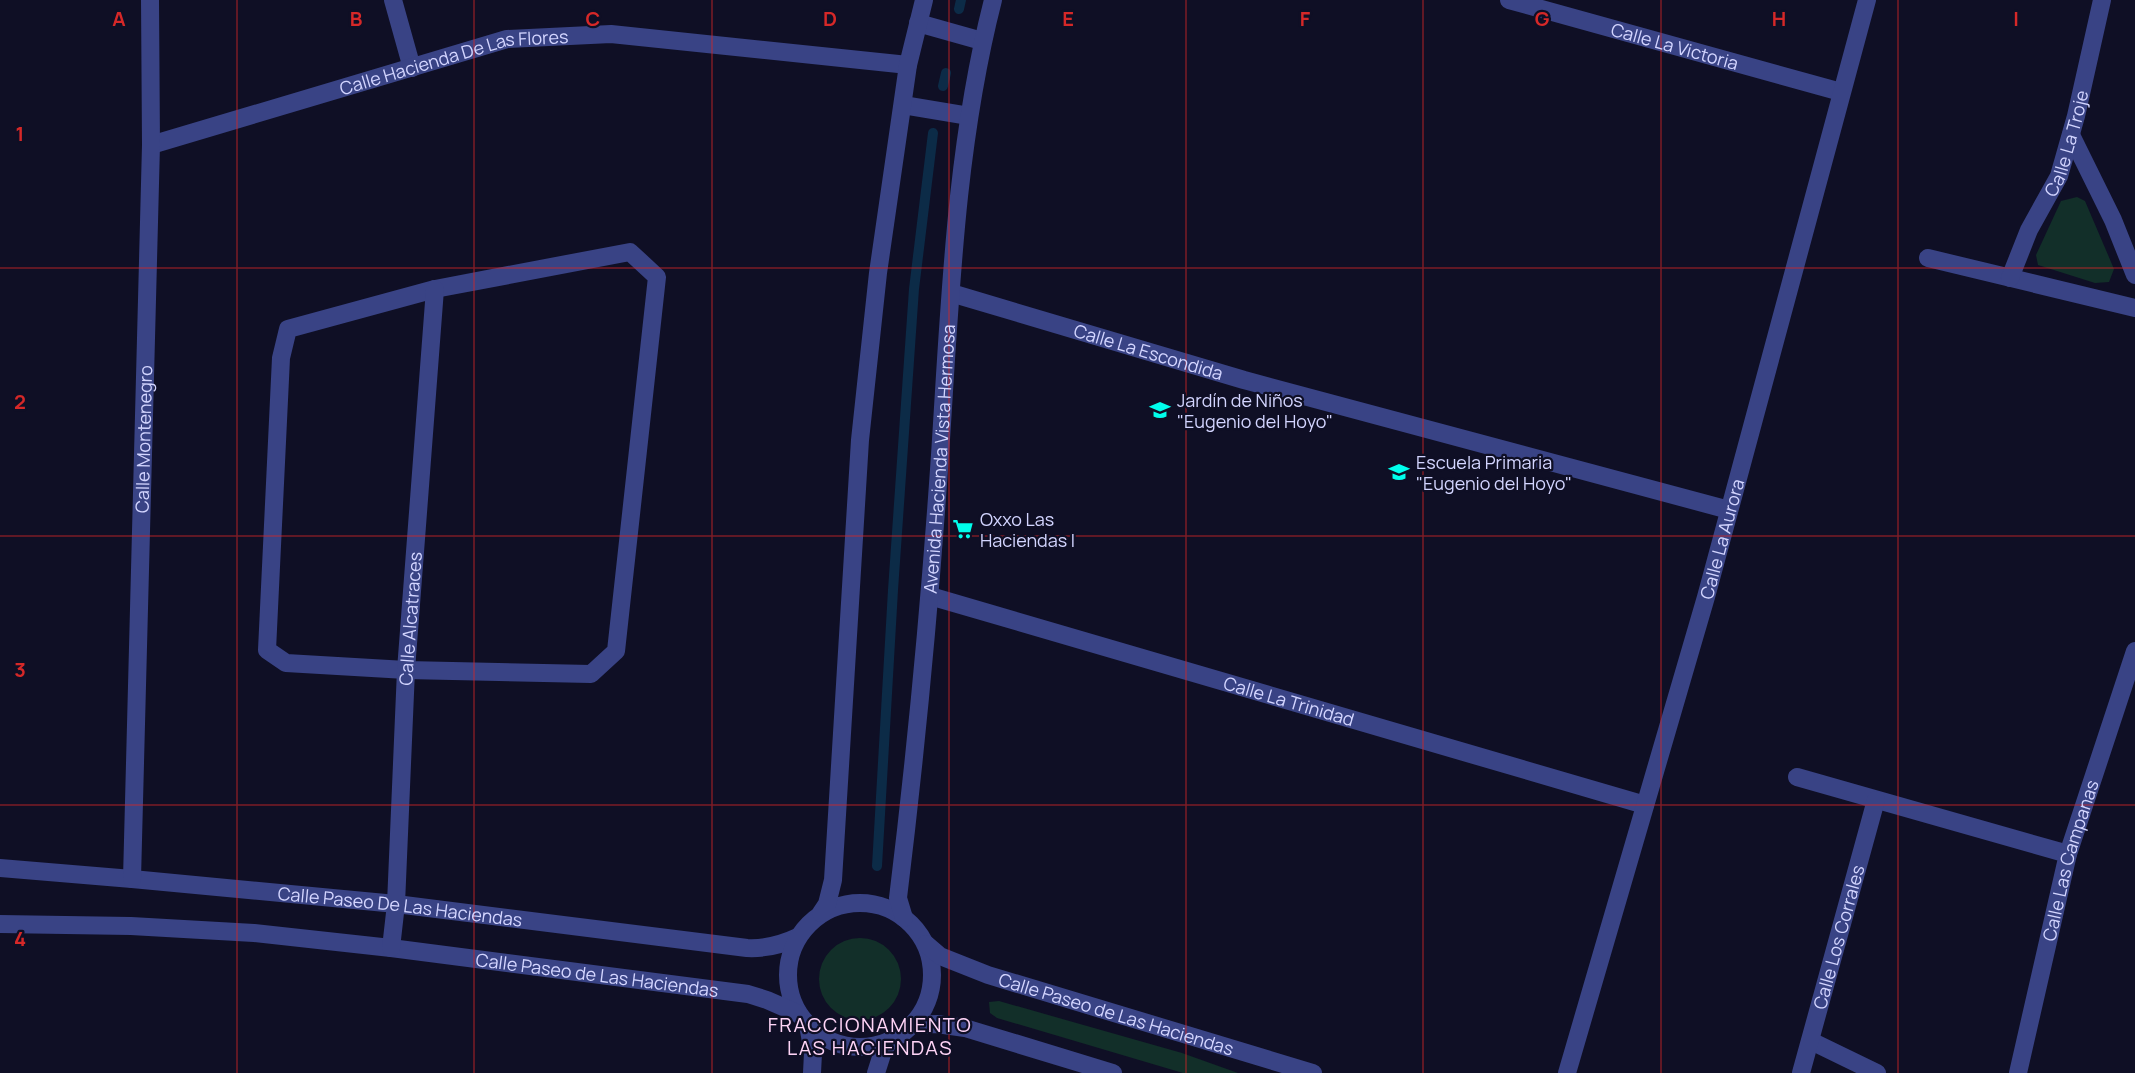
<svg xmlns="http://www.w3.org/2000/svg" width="2135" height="1073" font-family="Manrope,sans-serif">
<rect width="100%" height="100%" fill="#0f0f25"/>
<path fill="#122f29" d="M 2077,197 L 2085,201 L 2114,269 L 2109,282 L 2095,283 L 2038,265 L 2036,255 L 2061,201 Z
M819 979a41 41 0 1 1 82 0a41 41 0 1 1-82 0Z
M 999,1001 L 1182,1053 L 1238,1073 L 1183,1073 L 997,1018 L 990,1013 L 989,1002 Z"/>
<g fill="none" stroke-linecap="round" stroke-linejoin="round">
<path stroke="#0c2b47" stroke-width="10" d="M 959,9 L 961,0
M 943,86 L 946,73
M 877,866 L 893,590 L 914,289 L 933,133"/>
<g stroke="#394385" stroke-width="18">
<path d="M 393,0 L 412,68"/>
<path id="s1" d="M 1509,0 L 1841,92"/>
<path d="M 918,23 L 982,41"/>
<path d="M 903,105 L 969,116"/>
<path d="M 2071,135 L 2113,220 L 2135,275"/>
<path id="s2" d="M 151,145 L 507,39 L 611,34 L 908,65"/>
<path d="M 630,252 L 657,277 L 616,651 L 591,674 L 406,670 L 286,663 L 267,650 L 281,358 L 288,329 L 435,289 Z"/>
<path d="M 1928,258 L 2135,308"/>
<path id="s3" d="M 2010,278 L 2029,230 L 2059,176 L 2076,116 L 2102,0"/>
<path id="s4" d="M 951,293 L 1244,380 L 1729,510"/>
<path id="s5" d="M 930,596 L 1645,805"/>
<path d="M 1797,777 L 2068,854"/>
<path id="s6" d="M 0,868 L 132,879 L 396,904 L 747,948 C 766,949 781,945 798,937"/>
<path id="s7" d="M 132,879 L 151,145 L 150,0"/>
<circle cx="860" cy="975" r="72"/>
<path d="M 821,913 L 827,904 L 833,880 L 860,440 L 878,273 L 908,65 L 924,0"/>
<path id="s8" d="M 904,918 L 898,898 C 916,751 930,603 940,455 C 950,303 955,148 993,0"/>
<path id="s9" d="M 0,924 L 131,926 L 254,933 L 391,948 L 748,994 L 767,1000 L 799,1014"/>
<path id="s10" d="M 926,944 L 940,956 L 988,975 L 1313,1073"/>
<path id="s11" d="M 391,948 L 396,904 L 406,670 L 435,289"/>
<path d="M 808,1025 L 813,1053 L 812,1073"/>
<path d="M 910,1025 L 937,1024 L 965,1028 L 1113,1073"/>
<path d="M 1811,1041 L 1877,1073"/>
<path d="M 876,1073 L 883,1051 L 889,1041"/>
<path id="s12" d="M 1567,1073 L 1706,597 L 1867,0"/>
<path id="s13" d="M 1801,1073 L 1876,800"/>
<path id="s14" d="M 2018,1073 L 2068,854 L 2135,651"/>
</g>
</g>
<path fill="none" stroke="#d62828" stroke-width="1.5" stroke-opacity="0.55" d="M 237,0 L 237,1073M 474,0 L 474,1073M 712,0 L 712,1073M 949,0 L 949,1073M 1186,0 L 1186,1073M 1423,0 L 1423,1073M 1661,0 L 1661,1073M 1898,0 L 1898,1073M 0,268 L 2135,268M 0,536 L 2135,536M 0,805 L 2135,805"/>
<defs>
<g id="school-bare" transform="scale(1.62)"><path d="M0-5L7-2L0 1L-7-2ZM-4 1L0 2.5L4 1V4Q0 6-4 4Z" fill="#00feec" stroke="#0f0f25" stroke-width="2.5" paint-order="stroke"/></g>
<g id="supermarket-bare" transform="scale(1.62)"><path d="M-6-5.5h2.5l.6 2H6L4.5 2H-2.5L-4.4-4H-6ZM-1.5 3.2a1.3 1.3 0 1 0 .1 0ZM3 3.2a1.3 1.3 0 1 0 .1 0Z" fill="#00feec" stroke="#0f0f25" stroke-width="2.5" paint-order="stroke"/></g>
</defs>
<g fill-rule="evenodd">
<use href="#school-bare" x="1160" y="410"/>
<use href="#school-bare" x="1399" y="472"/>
<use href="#supermarket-bare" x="963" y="529"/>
</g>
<g text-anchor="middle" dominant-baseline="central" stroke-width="4.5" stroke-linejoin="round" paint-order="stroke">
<g font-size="18" fill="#d3d5ff" stroke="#0f0f25">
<text stroke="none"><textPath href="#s1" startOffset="172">Calle La Victoria</textPath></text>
<text stroke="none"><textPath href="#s2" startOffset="315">Calle Hacienda De Las Flores</textPath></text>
<text stroke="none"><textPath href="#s3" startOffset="147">Calle La Troje</textPath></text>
<text stroke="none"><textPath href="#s4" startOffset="206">Calle La Escondida</textPath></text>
<text stroke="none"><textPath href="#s7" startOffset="440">Calle Montenegro</textPath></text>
<text stroke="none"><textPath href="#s8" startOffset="462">Avenida Hacienda Vista Hermosa</textPath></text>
<text stroke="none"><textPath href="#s12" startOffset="556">Calle La Aurora</textPath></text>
<text stroke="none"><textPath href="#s11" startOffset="330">Calle Alcatraces</textPath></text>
<text stroke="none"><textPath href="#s5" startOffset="374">Calle La Trinidad</textPath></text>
<text stroke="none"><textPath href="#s14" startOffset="219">Calle Las Campanas</textPath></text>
<text stroke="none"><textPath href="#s6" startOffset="402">Calle Paseo De Las Haciendas</textPath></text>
<text stroke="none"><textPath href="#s13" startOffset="141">Calle Los Corrales</textPath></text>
<text stroke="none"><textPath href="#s9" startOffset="600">Calle Paseo de Las Haciendas</textPath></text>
<text stroke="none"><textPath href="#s10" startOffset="204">Calle Paseo de Las Haciendas</textPath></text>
</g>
<g font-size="18" fill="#d3d5ff" stroke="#0f0f25" text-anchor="start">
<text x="1177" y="400">Jardín de Niños<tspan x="1177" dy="21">"Eugenio del Hoyo"</tspan></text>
<text x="1416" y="462">Escuela Primaria<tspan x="1416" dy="21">"Eugenio del Hoyo"</tspan></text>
<text x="980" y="519">Oxxo Las<tspan x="980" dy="21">Haciendas I</tspan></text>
</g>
<g font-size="20" letter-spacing="1.5" fill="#ffd5f7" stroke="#0f0f25">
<text x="870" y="1024">FRACCIONAMIENTO<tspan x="870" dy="23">LAS HACIENDAS</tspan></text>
</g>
</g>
<g font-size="20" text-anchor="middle" font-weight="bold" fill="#d62828" stroke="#0f0f25" stroke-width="4.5" stroke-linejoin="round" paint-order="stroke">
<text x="119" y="26">A</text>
<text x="356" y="26">B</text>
<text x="593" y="26">C</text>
<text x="830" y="26">D</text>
<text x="1068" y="26">E</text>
<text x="1305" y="26">F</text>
<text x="1542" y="26">G</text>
<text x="1779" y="26">H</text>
<text x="2016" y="26">I</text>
<text x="20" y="141">1</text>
<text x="20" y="409">2</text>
<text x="20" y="677">3</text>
<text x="20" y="946">4</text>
</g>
</svg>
